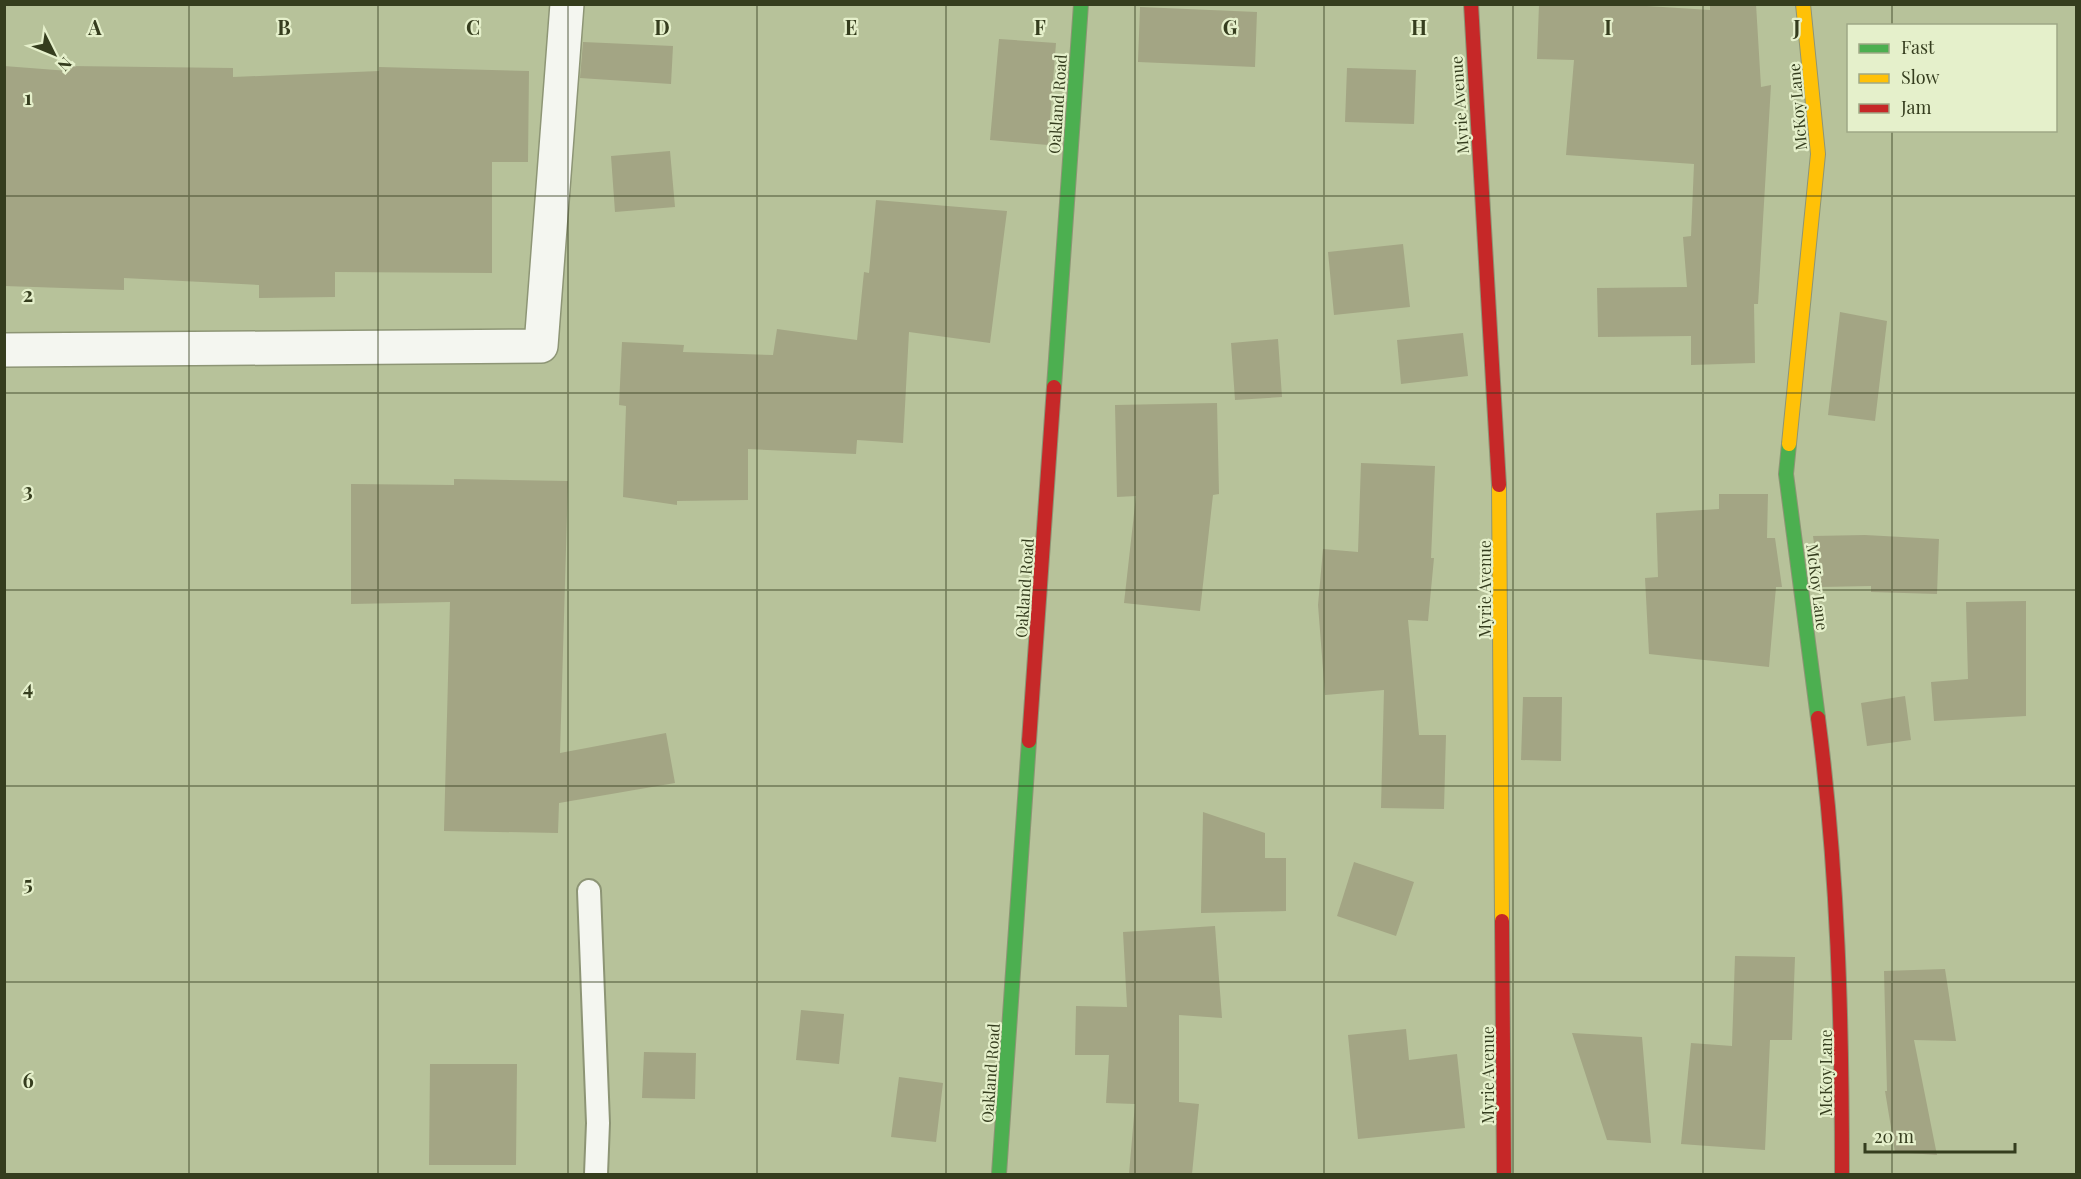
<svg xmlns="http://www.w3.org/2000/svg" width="2081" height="1179" font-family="'Playfair Display',serif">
<rect width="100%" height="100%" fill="#b7c29a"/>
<path fill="#a3a584" d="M 1539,4 L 1615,4 L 1710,10 L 1710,4 L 1756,4 L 1761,87 L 1771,85 L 1758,304 L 1754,304 L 1755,363 L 1691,365 L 1691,336 L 1598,337 L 1597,288 L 1687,287 L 1683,237 L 1691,236 L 1694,164 L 1566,155 L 1574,60 L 1537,59 Z
M 1140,7 L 1257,12 L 1255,67 L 1138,62 Z
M 999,39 L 1056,43 L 1048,145 L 990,140 Z
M 583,42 L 673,46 L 671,84 L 580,78 Z
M 4,66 L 69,71 L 69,66 L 233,68 L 233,77 L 379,71 L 379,67 L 529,71 L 528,162 L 492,162 L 492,273 L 335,272 L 335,297 L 259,298 L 259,285 L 124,278 L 124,290 L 4,286 Z
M 1347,68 L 1416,70 L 1414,124 L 1345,122 Z
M 670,151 L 675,207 L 615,212 L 611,156 Z
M 876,200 L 1007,211 L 990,343 L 909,332 L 903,443 L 857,440 L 856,454 L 748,449 L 748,500 L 677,501 L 677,505 L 623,497 L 626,406 L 619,405 L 622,342 L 684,345 L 683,352 L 773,355 L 777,329 L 857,340 L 864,272 L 869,273 Z
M 1403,244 L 1410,307 L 1334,315 L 1328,252 Z
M 1840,312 L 1887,321 L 1875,421 L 1828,415 Z
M 1463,333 L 1468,376 L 1401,384 L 1397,340 Z
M 1278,339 L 1282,397 L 1235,400 L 1231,343 Z
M 1217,403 L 1219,494 L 1213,495 L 1200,611 L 1124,603 L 1136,496 L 1117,497 L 1115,405 Z
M 1361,463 L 1435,466 L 1431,558 L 1434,558 L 1428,621 L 1408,620 L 1419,735 L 1446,735 L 1444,809 L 1381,808 L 1384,690 L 1325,695 L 1318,605 L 1323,549 L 1358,552 Z
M 454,479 L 568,481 L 560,753 L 666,733 L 675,783 L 559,803 L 558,833 L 444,831 L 450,602 L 351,604 L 351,484 L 454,485 Z
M 1719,494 L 1768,494 L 1767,538 L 1775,538 L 1782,587 L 1776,587 L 1769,667 L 1649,654 L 1645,578 L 1658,577 L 1656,513 L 1719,509 Z
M 1865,535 L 1939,539 L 1937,594 L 1871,592 L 1871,586 L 1820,587 L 1813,536 Z
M 2026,601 L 2026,716 L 1934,721 L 1931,682 L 1968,679 L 1966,602 Z
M 1905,696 L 1911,740 L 1867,746 L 1861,703 Z
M 1523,697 L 1562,697 L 1561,761 L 1521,760 Z
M 1203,812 L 1265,833 L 1265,858 L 1286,858 L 1286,911 L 1201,913 Z
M 1354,862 L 1414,882 L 1396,936 L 1337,916 Z
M 1215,926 L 1222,1018 L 1179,1015 L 1179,1102 L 1199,1104 L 1192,1174 L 1129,1174 L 1135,1104 L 1106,1103 L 1109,1055 L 1075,1055 L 1076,1006 L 1127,1007 L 1123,932 Z
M 1735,956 L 1795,957 L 1792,1040 L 1770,1040 L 1765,1150 L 1681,1144 L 1691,1043 L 1732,1046 Z
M 1945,969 L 1956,1041 L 1914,1040 L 1937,1155 L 1895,1152 L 1885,1091 L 1887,1091 L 1884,971 Z
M 801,1010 L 844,1014 L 839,1064 L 796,1060 Z
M 1406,1029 L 1409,1060 L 1457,1054 L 1465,1128 L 1358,1139 L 1348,1035 Z
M 1572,1033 L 1642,1037 L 1651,1143 L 1607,1140 Z
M 644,1052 L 696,1053 L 695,1099 L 642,1098 Z
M 430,1064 L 517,1064 L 516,1165 L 429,1165 Z
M 899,1077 L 943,1083 L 936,1142 L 891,1137 Z"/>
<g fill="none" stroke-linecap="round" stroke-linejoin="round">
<g stroke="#8d9575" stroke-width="26">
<path id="lane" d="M 589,891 L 598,1123 L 596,1174"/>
</g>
<g stroke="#8d9575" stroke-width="36">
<path id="street" d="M 4,350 L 541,346 L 567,4"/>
</g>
<g stroke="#8d9575" stroke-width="16">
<path id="fast" d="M 1054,387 L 1081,4
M 1789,444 L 1786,474 L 1818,718
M 999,1174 L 1029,741"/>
</g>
<g stroke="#8d9575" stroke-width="16">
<path id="slow" d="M 1789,444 L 1818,154 L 1803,4
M 1499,485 L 1502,921"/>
</g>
<g stroke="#8d9575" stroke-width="16">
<path id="jam" d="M 1471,4 L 1499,485
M 1818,718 C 1838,869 1842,1022 1842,1174
M 1029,741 L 1054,387
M 1502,921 L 1504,1174"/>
</g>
<use href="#lane" stroke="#f4f6f0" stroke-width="22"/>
<use href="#street" stroke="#f4f6f0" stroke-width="33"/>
<use href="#fast" stroke="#4caf50" stroke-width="14"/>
<use href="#slow" stroke="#ffc107" stroke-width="14"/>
<use href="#jam" stroke="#c62828" stroke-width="14"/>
</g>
<path fill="none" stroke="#353d1e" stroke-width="1.5" stroke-opacity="0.55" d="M 189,4 L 189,1174M 378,4 L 378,1174M 568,4 L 568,1174M 757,4 L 757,1174M 946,4 L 946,1174M 1135,4 L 1135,1174M 1324,4 L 1324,1174M 1513,4 L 1513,1174M 1703,4 L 1703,1174M 1892,4 L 1892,26M 1892,130 L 1892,1174M 4,196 L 2076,196M 4,393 L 2076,393M 4,590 L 2076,590M 4,786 L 2076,786M 4,982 L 2076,982"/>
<g text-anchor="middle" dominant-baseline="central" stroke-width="4.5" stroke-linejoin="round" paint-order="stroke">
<g font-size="16" fill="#353d1e" stroke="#e5f0cb">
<text transform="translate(1057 104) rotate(-86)">Oakland Road</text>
<text transform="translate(1459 105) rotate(-94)">Myrie Avenue</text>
<text transform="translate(1797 107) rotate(-95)">McKoy Lane</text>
<text transform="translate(1818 587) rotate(83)">McKoy Lane</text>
<text transform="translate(1024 588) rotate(-86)">Oakland Road</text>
<text transform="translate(1484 589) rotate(-90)">Myrie Avenue</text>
<text transform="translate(990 1073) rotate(-86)">Oakland Road</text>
<text transform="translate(1825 1073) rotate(-90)">McKoy Lane</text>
<text transform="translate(1487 1075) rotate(-90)">Myrie Avenue</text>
</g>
</g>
<g font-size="20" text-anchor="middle" font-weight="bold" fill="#353d1e" stroke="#e5f0cb" stroke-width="4.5" stroke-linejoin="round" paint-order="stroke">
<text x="95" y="35">A</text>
<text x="284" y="35">B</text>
<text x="473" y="35">C</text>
<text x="662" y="35">D</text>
<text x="851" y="35">E</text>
<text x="1040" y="35">F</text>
<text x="1230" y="35">G</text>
<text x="1419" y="35">H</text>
<text x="1608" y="35">I</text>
<text x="1797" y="35">J</text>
<text x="28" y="105">1</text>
<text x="28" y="302">2</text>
<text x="28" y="498">3</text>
<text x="28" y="695">4</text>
<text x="28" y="891">5</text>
<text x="28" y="1088">6</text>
</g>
<rect width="2081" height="1179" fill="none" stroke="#353d1e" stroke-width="12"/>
<rect x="1847" y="24" width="210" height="108" fill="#e5f0cb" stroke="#9fa886" stroke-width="1.5"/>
<rect x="1859" y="44" width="30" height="9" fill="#4caf50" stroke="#9fa886" stroke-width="1.5"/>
<text x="1901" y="54" font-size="18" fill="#353d1e">Fast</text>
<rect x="1859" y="74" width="30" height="9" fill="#ffc107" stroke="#9fa886" stroke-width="1.5"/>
<text x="1901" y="84" font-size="18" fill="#353d1e">Slow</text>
<rect x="1859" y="104" width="30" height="9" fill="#c62828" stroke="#9fa886" stroke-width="1.5"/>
<text x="1901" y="114" font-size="18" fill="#353d1e">Jam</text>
<g transform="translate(54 54) rotate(133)" stroke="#e5f0cb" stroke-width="4.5" paint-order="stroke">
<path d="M0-4.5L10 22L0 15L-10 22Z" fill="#353d1e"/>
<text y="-9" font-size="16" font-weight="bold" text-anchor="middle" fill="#353d1e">N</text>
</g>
<path d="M1865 1143v9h150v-9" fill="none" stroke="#353d1e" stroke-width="3"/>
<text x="1874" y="1143" font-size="18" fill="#353d1e" stroke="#e5f0cb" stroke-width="4.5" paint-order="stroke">20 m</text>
</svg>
